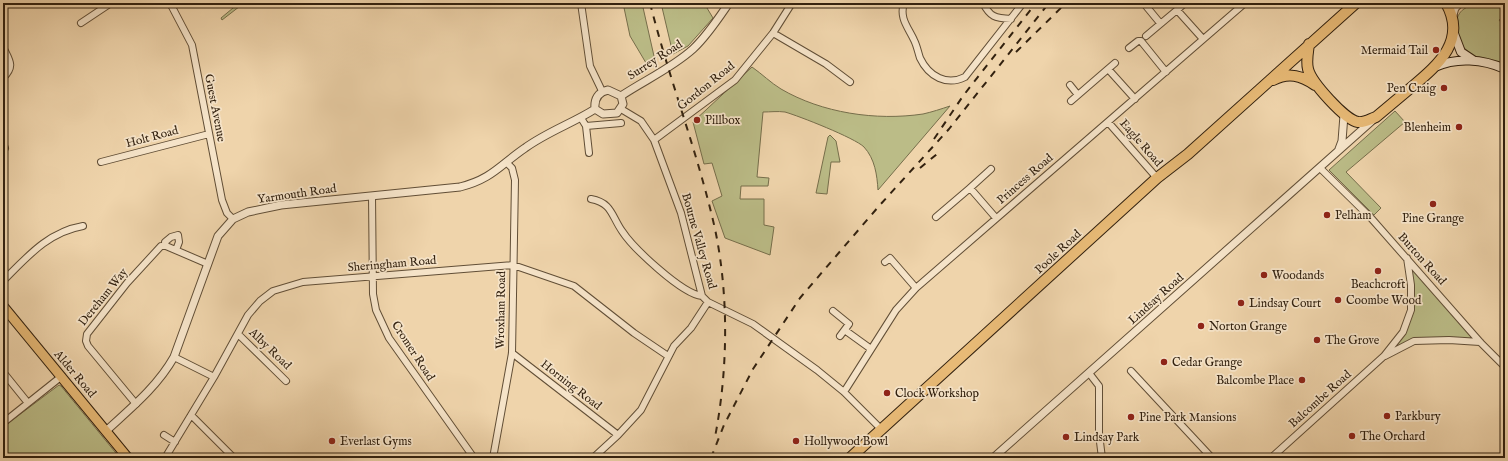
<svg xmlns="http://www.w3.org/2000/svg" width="1508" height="461" font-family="'IM FELL English',serif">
<rect width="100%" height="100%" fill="#efd4ab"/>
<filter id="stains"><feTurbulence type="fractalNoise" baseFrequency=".005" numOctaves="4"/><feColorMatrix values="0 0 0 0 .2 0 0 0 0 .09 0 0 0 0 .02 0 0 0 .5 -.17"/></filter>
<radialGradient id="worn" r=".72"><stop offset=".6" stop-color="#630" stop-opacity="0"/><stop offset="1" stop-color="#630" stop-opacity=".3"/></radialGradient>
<path fill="#bbbc87" stroke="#766e4b" d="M 239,3 L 244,3 L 222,20 L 221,18 Z
M 623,3 L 642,3 L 656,65 L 649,68 L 630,36 Z
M 661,3 L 704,3 L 713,18 L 688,46 L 673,54 Z
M 1491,3 L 1505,3 L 1505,15 L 1499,20 L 1505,27 L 1505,69 C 1484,62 1454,52 1456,25 C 1456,19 1459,12 1464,9 C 1470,4 1483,5 1491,3 Z
M 752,67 C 762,74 771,83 781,89 C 822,113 876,121 923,114 C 932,112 941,109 950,106 L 878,190 C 877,175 875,159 864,147 C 855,138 799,116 785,112 C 778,111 770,112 763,112 L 757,177 L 769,178 L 768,186 L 741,186 L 740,199 L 764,199 L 764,225 L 774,227 L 770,255 L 725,238 L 712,201 L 722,196 L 712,163 L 704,164 L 693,122 Z
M 1395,111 L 1405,122 L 1346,172 L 1381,208 L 1374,215 L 1329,170 Z
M 830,135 L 836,141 L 840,162 L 831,162 L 827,194 L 816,193 L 828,137 Z
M 1407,258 L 1480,342 L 1414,341 L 1385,355 L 1403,332 L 1411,310 Z
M 59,385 L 61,386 L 120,458 L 3,458 L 3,427 Z"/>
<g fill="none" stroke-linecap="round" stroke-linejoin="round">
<path stroke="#717b70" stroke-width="2" d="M 612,4 L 615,4"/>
<g stroke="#614e36" stroke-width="8">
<path id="minor" d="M 170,3 L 192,45 L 222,200 L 227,213 L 233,219
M 581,3 L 590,66 L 602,91
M 904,3 C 899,18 908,27 914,40 C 917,46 918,52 920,58 C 929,77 947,86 965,77 L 1023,3
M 983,3 C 990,17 995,18 1011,19
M 1146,6 L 1160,23
M 1177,10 L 1185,3
M 81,23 L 111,3
M 773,33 L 826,64 L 850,82
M 1146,36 L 1177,10 L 1203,39
M 3,47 C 10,61 15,66 3,78
M 1129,48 L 1138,41 L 1141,41 L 1166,72
M 1108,69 L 1115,63
M 1070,85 L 1078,95
M 1071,101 L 1108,69 L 1135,99
M 621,109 L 641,121 L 654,140 L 681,213 L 702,296 L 708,302 L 753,324 L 817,370 L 844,392 L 881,429
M 581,118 L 586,126 L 589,153
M 1108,122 L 1157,178
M 586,126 L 621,123
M 654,140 L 735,80 L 773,33 L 792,3
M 3,143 L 5,148
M 101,162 L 209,134
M 1320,168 L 1371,218 L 1480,342 L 1505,367
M 970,188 L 991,169
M 372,196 L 373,294 L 376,310 L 389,338 L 474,458
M 591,199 C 612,203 611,215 622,231 C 633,248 682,294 702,296
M 936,217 L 970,188 L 996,218
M 166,246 L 165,242 L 171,237 L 178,235 L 179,242 L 176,250
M 885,262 L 890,258 L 916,288
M 3,281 C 27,257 48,232 83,226
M 833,311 L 849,324 L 840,336
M 846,331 L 871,349
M 238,334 L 286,381
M 512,353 L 618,435
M 1385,356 L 1414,341 L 1449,340 L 1480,342
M 174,357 L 214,377
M 1131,371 L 1212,458
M 3,372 L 28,403
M 1089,373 L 1099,386 L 1099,434 L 1102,458
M 844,392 L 896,310 L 916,288 L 1245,3
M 136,404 L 88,346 L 86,341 L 87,334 L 127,283 L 161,246 L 166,246 L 208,264
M 191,415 L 234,458
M 3,423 L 62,376
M 164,435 L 175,442
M 165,458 L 214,377 L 248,315 L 260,301 L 273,291 L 303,282 L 513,265 L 574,286 L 634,333 L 668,356
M 493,458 L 512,353 L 515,180 L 512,168 L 507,163
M 593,458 L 618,435 L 641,410 L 674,346 L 691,328 L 708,302
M 1271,458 L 1384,356 L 1403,332 L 1411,310 L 1411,285 L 1407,258"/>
</g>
<g stroke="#614e36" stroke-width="9">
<path id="tertiary" d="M 1452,18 L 1455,8 L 1460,3
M 608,90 L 621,96 L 623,104 L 617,113 L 603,114 L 595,109 C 594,99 598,92 608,90 Z
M 621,96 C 645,80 672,68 693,49 C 707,36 718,19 729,3
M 1339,149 L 1342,141 L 1344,115
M 106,431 C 131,408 157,387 174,357 L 218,236 L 233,219 L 248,212 L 281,205 L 460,187 C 492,179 500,165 525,148 C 547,132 573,123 595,109
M 993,458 L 1373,120"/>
</g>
<g stroke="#32210f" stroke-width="10">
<path id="secondary" d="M 1453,31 L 1461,52 L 1473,60
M 1435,67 C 1456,57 1483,59 1505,69"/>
</g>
<g stroke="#32210f" stroke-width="11">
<path id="primary" d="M 3,306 L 128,458"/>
</g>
<g stroke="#32210f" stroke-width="12">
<path id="trunk" d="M 1309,44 C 1308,52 1306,61 1308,69 C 1311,82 1345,120 1358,122 C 1364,123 1370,119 1376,117 C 1388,107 1401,96 1413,86 C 1439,64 1467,40 1446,3
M 1273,80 C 1288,72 1301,75 1315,85
M 850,458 L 1157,178 L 1188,154 L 1356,3"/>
</g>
<use href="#minor" stroke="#f5e3c8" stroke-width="6"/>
<use href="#tertiary" stroke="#f5e3c8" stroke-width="7"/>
<use href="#secondary" stroke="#f5e3c8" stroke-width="8"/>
<use href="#primary" stroke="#e8ba76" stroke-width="9"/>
<use href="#trunk" stroke="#e8ba76" stroke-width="10"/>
<path stroke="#32210f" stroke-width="2" stroke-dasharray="7 7" stroke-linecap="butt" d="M 650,3 C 669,79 698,153 715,229 C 729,296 728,370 715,437
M 1016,52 L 1066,3
M 934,139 L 963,96 L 1036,3
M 920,168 L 937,154
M 711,458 L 724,425 L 753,369 L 800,298 L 879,206 L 949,129 L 1049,3"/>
</g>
<g fill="#8f2418" stroke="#f5e3c8" stroke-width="1.5">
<circle cx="1436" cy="50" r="4"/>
<circle cx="1444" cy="88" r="4"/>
<circle cx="697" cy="120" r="4"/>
<circle cx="1459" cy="127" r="4"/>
<circle cx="1433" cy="204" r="4"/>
<circle cx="1327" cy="215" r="4"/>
<circle cx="1378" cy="271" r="4"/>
<circle cx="1264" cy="275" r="4"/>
<circle cx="1338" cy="300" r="4"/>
<circle cx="1241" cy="303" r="4"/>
<circle cx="1201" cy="326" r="4"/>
<circle cx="1317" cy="340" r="4"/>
<circle cx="1164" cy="362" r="4"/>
<circle cx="1302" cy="380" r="4"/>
<circle cx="887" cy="393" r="4"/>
<circle cx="1387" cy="416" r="4"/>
<circle cx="1131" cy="417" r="4"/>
<circle cx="1352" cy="436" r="4"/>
<circle cx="1066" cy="437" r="4"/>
<circle cx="332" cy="441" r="4"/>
<circle cx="796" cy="441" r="4"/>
</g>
<g text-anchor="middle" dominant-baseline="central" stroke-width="3.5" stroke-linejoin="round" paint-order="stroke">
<g font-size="12" fill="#32210f" stroke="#f5e3c8" text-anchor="start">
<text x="1428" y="50" text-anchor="end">Mermaid Tail</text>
<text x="1436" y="88" text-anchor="end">Pen Craig</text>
<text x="705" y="120">Pillbox</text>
<text x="1451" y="127" text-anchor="end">Blenheim</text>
<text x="1335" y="215">Pelham</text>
<text x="1433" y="218" text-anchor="middle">Pine Grange</text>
<text x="1272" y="275">Woodands</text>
<text x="1378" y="284" text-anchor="middle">Beachcroft</text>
<text x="1346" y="300">Coombe Wood</text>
<text x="1249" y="303">Lindsay Court</text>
<text x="1209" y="326">Norton Grange</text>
<text x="1325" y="340">The Grove</text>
<text x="1172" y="362">Cedar Grange</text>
<text x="1294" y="380" text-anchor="end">Balcombe Place</text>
<text x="895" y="393">Clock Workshop</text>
<text x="1395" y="416">Parkbury</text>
<text x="1139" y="417">Pine Park Mansions</text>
<text x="1360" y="436">The Orchard</text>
<text x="1074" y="437">Lindsay Park</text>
<text x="340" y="441">Everlast Gyms</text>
<text x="804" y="441">Hollywood Bowl</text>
</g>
<g font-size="12" fill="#32210f" stroke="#f5e3c8">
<text transform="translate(655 60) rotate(-33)">Surrey Road</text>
<text transform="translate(706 86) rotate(-39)">Gordon Road</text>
<text transform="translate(215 108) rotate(79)">Guest Avenue</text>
<text transform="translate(152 137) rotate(-15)">Holt Road</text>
<text transform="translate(1141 143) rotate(49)">Eagle Road</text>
<text transform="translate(1025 179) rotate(-41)">Princess Road</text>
<text transform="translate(297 194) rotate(-8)">Yarmouth Road</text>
<text transform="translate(699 241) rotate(74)">Bourne Valley Road</text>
<text transform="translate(1058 252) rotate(-43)">Poole Road</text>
<text transform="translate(1422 259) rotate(48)">Burton Road</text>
<text transform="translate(392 264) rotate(-5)">Sheringham Road</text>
<text transform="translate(103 297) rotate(-51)">Dereham Way</text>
<text transform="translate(1156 299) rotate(-42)">Lindsay Road</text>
<text transform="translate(501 310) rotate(-89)">Wroxham Road</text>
<text transform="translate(270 349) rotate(44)">Alby Road</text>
<text transform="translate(413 351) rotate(57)">Cromer Road</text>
<text transform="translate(75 374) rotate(50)">Alder Road</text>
<text transform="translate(571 385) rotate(38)">Horning Road</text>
<text transform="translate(1320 399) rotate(-42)">Balcombe Road</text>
</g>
</g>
<rect width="1508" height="461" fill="none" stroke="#efd4ab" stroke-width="16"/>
<rect x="4" y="4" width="1500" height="453" fill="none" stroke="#32210f" stroke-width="2"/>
<rect x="8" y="8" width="1492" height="445" fill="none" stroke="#32210f"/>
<rect width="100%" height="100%" filter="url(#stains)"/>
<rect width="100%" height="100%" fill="url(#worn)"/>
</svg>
